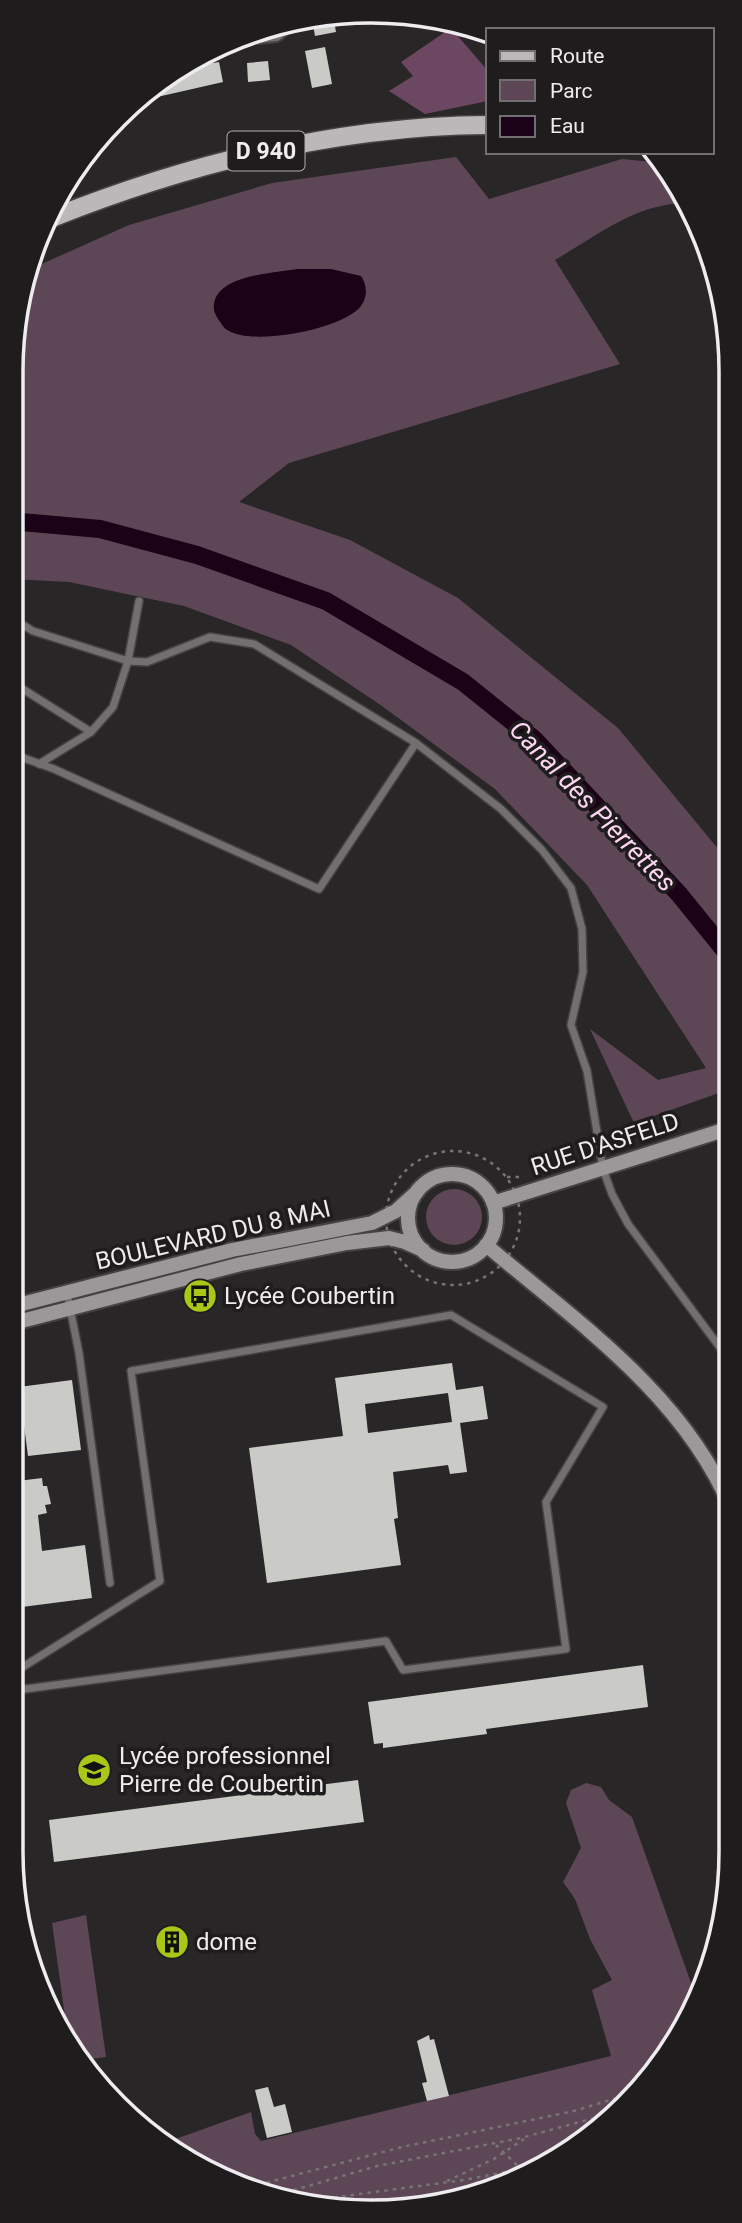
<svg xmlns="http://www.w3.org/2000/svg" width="742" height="2223" font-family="Roboto,sans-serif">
<rect width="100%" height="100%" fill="#292628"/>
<path fill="#5d4756" d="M 456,157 L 489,199 L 622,159 L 662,163 L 689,204 C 640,200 595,237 555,260 L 620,364 L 289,463 L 239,502 L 350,540 L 458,598 L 618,728 L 729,862 L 730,1089 L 634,1123 L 590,1029 L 658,1080 L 706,1068 L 587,885 L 495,789 L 382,706 L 291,645 L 184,606 L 69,582 L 11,579 L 10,371 L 23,278 L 26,271 L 129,225 L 272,183 Z
M426 1217a28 28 0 1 1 56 0a28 28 0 1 1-56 0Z
M 586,1783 L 601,1787 L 609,1800 L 632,1817 L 696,1997 L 671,2053 L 572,2152 L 504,2182 L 398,2205 L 324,2209 L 211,2175 L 167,2142 L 251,2112 L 255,2134 L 261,2141 L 611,2056 L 592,1990 L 612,1980 L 590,1939 L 575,1899 L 563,1882 L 581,1848 L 566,1803 L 571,1790 Z
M 86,1915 L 106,2057 L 82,2060 L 68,2038 L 52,1923 Z"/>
<path fill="#6b4761" d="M 451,28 L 488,71 L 488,101 L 425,114 L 389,91 L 413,76 L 401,62 Z"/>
<path fill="#1c0216" d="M 297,269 L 331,269 L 361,276 C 367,285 368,296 361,306 C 343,329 255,346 229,331 C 224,329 221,323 218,319 C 215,314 213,310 214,304 C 218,275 274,273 297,269 Z"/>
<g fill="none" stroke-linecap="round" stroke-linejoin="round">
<path stroke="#1c0216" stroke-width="18" d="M 10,521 L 100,529 L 197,555 L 326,601 L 463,682 L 534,739 L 679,894 L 730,957"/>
</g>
<path fill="#cacbc7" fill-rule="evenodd" d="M 324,14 L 333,14 L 336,32 L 315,36 L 312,18 Z
M 325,47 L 332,84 L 312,88 L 305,51 Z
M 268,61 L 270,80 L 248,82 L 247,63 Z
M 219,62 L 223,82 L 144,100 L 175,72 L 188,69 L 188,67 Z
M 452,1363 L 456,1390 L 483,1386 L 488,1419 L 460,1423 L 467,1472 L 450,1474 L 448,1465 L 393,1472 L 398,1518 L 394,1519 L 401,1565 L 267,1583 L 249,1448 L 343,1436 L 335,1378 ZM 448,1393 L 452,1422 L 368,1433 L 365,1404 Z
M 72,1380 L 81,1450 L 28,1456 L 19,1387 Z
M 42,1478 L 43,1486 L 47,1486 L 51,1504 L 45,1505 L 47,1513 L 38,1515 L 42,1551 L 85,1545 L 92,1598 L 22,1607 L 13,1535 L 10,1535 L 10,1482 Z
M 643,1665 L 648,1707 L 486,1729 L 487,1734 L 383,1748 L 383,1743 L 374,1744 L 368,1702 Z
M 358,1780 L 364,1822 L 54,1862 L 49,1820 Z
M 172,1929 L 182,1937 L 184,1947 L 179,1955 L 168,1956 L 162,1949 L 159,1938 Z
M 429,2035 L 430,2040 L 434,2039 L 449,2096 L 427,2101 L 422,2083 L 427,2082 L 417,2041 Z
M 268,2087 L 274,2107 L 285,2104 L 292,2132 L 267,2138 L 255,2090 Z"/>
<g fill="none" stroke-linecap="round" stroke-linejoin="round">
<g stroke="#454244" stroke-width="10">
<path id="lane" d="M 139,601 L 128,661 L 147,662 L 210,637 L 254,644 L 416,743
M 10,617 L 33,631 L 128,661 L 113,707 L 91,732 L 39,764
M 10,681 L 91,732
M 10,753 L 54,769 L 319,889 L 416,743 L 501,809 L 542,850 L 571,888 L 582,929 L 583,972 L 571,1025 L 587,1071 L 603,1169 L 612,1194 L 628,1224 L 730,1361
M 67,1293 L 79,1353 L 110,1583
M 10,1675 L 160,1581 L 131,1371 L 451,1315 L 603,1407 L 546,1502 L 566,1649 L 403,1670 L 386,1641 L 10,1691"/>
</g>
<g stroke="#454244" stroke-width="18">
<path id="street" d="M 258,36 L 276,34 L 284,27"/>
</g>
<g stroke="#454244" stroke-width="18">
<path id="secondary" d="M408 1218a44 44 0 1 1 88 0a44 44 0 1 1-88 0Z
M 493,1203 L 730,1128
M 486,1245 C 577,1322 683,1394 731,1508
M 10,1307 L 232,1250 L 372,1223 L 396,1211 L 417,1192
M 10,1324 L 241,1264 L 347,1243 L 389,1238 L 405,1242 L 423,1250"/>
</g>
<g stroke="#454244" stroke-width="21">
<path id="primary" d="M 52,218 C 190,163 339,126 488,125"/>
</g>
<path stroke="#777476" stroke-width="2.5" stroke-dasharray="3.5 5" stroke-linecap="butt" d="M 41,241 L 54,235
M386 1218a67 67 0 1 1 134 0a67 67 0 1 1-134 0Z
M 507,1177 L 520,1177
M 496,2145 L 521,2169
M 447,2181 L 494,2159 L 524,2139
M 250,2187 L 402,2147 L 574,2111 L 630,2094
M 277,2195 L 377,2166 L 521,2138 L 609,2114
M 300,2202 L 464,2180 L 521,2169 L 525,2173"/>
<use href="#lane" stroke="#716f70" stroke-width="7"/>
<use href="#street" stroke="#716f70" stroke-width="14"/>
<use href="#secondary" stroke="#9b989a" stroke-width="14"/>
<use href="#primary" stroke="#bcb8ba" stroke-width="18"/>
</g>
<defs>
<g id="bus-disc" transform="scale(1.75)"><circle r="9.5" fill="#a9c719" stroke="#1f1c1e"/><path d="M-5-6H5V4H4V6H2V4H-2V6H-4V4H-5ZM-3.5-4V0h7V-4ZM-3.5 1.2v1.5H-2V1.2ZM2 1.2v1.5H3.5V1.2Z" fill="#111"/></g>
<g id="school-disc" transform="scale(1.75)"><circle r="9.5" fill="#a9c719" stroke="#1f1c1e"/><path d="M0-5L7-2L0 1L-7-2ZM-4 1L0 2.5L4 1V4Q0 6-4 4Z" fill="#111"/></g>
<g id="building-disc" transform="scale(1.75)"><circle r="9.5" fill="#a9c719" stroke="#1f1c1e"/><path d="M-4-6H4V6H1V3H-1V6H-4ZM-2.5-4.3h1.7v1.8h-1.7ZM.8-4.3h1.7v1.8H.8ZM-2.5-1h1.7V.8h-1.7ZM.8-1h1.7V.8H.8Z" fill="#111"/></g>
</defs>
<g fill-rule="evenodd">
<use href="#bus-disc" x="200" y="1296"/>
<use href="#school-disc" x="94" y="1770"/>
<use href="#building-disc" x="172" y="1942"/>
</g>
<g text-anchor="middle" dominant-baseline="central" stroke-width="7" stroke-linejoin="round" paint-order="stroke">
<rect fill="#1f1c1e" stroke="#b0aeb0" stroke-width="2" x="227.5" y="131.5" width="77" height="39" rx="5"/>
<g font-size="23" font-weight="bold" fill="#eeecee">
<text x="266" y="151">D 940</text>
</g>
<g font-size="24" fill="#eeecee" stroke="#1f1c1e">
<text transform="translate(605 1144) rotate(-18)">RUE D'ASFELD</text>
<text transform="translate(213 1235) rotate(-13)">BOULEVARD DU 8 MAI</text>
</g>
<g font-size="24" fill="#eeecee" stroke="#1f1c1e" text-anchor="start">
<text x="224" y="1296">Lycée Coubertin</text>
<text x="119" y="1756">Lycée professionnel<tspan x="119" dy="28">Pierre de Coubertin</tspan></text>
<text x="196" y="1942">dome</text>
</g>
<g font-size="26" font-style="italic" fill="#fdd6f1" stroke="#1f1c1e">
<text transform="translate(593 806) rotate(46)">Canal des Pierrettes</text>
</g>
</g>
<path d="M0 0H742V2223H0ZM371 23H371A348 348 0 0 1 719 371V1852A348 348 0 0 1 371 2200H371A348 348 0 0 1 23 1852V371A348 348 0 0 1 371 23Z" fill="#1f1c1e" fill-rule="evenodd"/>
<path fill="none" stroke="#eeecee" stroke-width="3.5" d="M371 23H371A348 348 0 0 1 719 371V1852A348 348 0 0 1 371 2200H371A348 348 0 0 1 23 1852V371A348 348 0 0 1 371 23Z"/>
<rect x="486" y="28" width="228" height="126" fill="#1f1c1e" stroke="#726f71" stroke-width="2"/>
<rect x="500" y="51" width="35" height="10" fill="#bcb8ba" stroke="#726f71" stroke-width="2"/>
<text x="550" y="63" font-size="21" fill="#eeecee">Route</text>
<rect x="500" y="80" width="35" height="21" fill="#5d4756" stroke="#726f71" stroke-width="2"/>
<text x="550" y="98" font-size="21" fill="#eeecee">Parc</text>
<rect x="500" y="116" width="35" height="21" fill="#1c0216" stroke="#726f71" stroke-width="2"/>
<text x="550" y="133" font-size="21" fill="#eeecee">Eau</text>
</svg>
